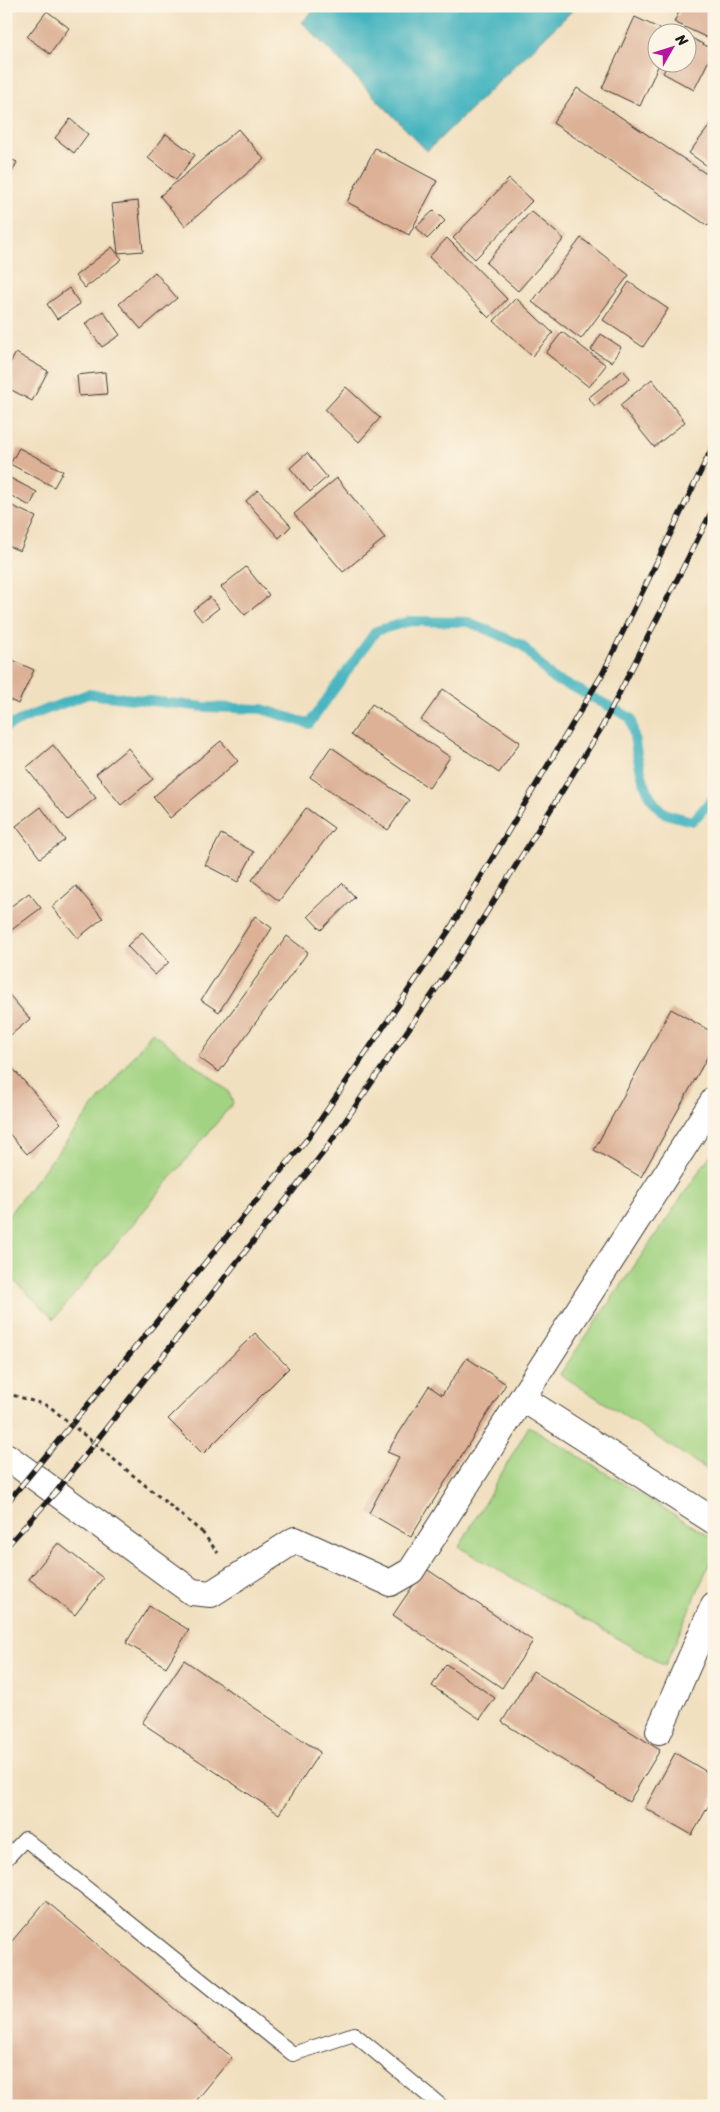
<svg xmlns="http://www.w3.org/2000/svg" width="720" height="2112" font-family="Sriracha,sans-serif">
<rect width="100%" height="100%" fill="#fcf5e5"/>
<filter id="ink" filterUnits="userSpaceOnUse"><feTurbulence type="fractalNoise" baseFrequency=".02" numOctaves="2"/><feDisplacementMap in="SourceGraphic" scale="10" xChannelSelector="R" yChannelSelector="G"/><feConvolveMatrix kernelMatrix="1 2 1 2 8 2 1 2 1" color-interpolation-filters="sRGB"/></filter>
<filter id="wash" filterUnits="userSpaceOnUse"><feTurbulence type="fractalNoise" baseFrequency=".0096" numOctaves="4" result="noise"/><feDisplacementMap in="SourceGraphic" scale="20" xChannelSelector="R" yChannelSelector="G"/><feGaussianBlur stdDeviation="1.12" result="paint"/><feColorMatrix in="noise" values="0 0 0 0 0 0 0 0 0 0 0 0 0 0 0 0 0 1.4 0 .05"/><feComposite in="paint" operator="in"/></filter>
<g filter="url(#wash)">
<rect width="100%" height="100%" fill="#f1e0c0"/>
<path fill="#a2d382" stroke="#5f784f" d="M 152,1032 L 228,1090 L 233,1103 L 54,1319 L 6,1273 L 6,1218 Z
M 714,1150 L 714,1474 L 560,1374 Z
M 529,1426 L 714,1539 L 714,1553 L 665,1666 L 459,1547 Z"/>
<path fill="#45b4bf" stroke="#30686e" d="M 318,6 L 577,6 L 427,151 L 302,22 Z"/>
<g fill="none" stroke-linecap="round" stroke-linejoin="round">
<path stroke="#45b4bf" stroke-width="10" d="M 6,727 L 32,715 L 88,694 L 205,707 L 262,709 L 309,724 L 376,631 L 410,621 L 469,622 L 522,645 L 553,679 L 575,688 L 631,718 C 636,745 640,800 667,814 C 675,817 685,819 693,821 L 714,797"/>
</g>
<g id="blocks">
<path fill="#dcb196" d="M 682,6 L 714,6 L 714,41 L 674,22 Z
M 47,11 L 69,28 L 50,54 L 27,37 Z
M 635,17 L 667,32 L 658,32 L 658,62 L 660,62 L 640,106 L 602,88 Z
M 688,36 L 714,50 L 694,90 L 663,73 L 669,62 L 688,62 Z
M 577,88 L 714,179 L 714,218 L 708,226 L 553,123 Z
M 70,119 L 88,134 L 74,153 L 55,138 Z
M 714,120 L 714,171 L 689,153 Z
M 238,129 L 264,159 L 185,226 L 160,196 Z
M 166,134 L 195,155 L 176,180 L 148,158 Z
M 375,148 L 437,181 L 409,235 L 347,202 Z
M 6,157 L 17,162 L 6,185 Z
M 509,179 L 532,201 L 475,259 L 453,238 Z
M 138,201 L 143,251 L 118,253 L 112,204 Z
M 434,210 L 445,221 L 427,239 L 416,227 Z
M 531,211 L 564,239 L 518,291 L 486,263 Z
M 447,238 L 507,299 L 489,318 L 429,257 Z
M 581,238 L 629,275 L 581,339 L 532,302 Z
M 112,247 L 122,259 L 85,288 L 75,276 Z
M 155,272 L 177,298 L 141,329 L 119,304 Z
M 629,282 L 668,309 L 643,347 L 603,320 Z
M 69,288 L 80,304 L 57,319 L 47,304 Z
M 516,298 L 553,333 L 532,356 L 494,321 Z
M 103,311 L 120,335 L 102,347 L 85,324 Z
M 562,332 L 606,365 L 589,387 L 546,353 Z
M 601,334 L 621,347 L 612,362 L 591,350 Z
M 16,353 L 48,371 L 32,401 L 6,387 L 6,370 Z
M 623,370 L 630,378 L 595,406 L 588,398 Z
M 105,372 L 107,394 L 79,396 L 77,375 Z
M 652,379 L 685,422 L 654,447 L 620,405 Z
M 346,387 L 380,418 L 359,442 L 325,410 Z
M 19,448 L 63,471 L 54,487 L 10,464 Z
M 307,453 L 327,477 L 310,492 L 290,468 Z
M 8,477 L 37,492 L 30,506 L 6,493 L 6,481 Z
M 337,478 L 385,538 L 343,572 L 294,514 Z
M 258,490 L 291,526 L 279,538 L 246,501 Z
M 6,503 L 36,517 L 20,551 L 6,545 Z
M 246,567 L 269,595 L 245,615 L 221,587 Z
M 210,597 L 219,608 L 202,621 L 193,610 Z
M 6,657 L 34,670 L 18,704 L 6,698 Z
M 443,689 L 520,742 L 499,773 L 421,720 Z
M 372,704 L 450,757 L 429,788 L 351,735 Z
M 221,741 L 238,761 L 170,818 L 153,797 Z
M 53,745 L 96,798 L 68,820 L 26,768 Z
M 331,747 L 409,800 L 388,830 L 310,777 Z
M 128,748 L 153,779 L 121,805 L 96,774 Z
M 41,807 L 65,840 L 40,858 L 16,826 Z
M 306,808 L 334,828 L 279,901 L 252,880 Z
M 221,834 L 254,852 L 238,882 L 205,865 Z
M 342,883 L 355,897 L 321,930 L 308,916 Z
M 76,886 L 103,918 L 78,938 L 52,907 Z
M 29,893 L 41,908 L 6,934 L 6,910 Z
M 255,916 L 272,928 L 219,1012 L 201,1000 Z
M 142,932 L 169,962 L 155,975 L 127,946 Z
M 287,936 L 308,952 L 219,1072 L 198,1057 Z
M 6,991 L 30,1019 L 6,1039 Z
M 671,1009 L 714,1033 L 714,1045 L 641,1177 L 594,1150 Z
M 8,1063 L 61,1123 L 27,1154 L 6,1130 Z
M 255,1333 L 289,1368 L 203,1454 L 168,1419 Z
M 467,1358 L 506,1384 L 411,1537 L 369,1513 L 399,1457 L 387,1452 L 429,1386 L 442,1395 Z
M 58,1543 L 103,1578 L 75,1615 L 29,1579 Z
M 425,1568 L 533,1641 L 502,1688 L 393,1615 Z
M 149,1606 L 189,1630 L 166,1667 L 126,1643 Z
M 184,1660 L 320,1752 L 279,1814 L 142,1723 Z
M 446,1664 L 495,1698 L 480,1719 L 432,1686 Z
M 533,1671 L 660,1750 L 629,1802 L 502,1722 Z
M 675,1753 L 714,1776 L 714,1796 L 692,1835 L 645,1808 Z
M 46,1901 L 232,2057 L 192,2106 L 6,2106 L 6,1948 Z"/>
</g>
</g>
<g filter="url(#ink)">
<use href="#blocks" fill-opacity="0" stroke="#3c3935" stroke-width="1"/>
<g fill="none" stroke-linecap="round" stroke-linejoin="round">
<g stroke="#3c3935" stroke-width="16">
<path id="lane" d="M 6,1859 L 25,1839 L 293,2054 L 354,2034 L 441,2106"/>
</g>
<g stroke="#3c3935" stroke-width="28">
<path id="street" d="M 522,1398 L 714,1100
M 6,1456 L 192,1592 L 211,1594 L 295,1540 L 390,1583 L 411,1571 L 522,1398 L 714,1521
M 659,1731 L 714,1605"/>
</g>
<path stroke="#3c3935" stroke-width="3" stroke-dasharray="4 4" stroke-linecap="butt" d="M 202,1532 L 218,1553"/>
<use href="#lane" stroke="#fff" stroke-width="14"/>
<use href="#street" stroke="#fff" stroke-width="26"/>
<g stroke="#1c1c1c" stroke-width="5.5">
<path id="rail" d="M 6,1504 L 308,1138 L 448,932 L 603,673 L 714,444
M 6,1547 L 56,1492 L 326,1149 L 467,944 L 602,727 L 714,507"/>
</g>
<use href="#rail" stroke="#fcf5e5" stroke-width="4" stroke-dasharray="11" stroke-linecap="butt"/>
<path stroke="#3c3935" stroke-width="3" stroke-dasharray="4 4" stroke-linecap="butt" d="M 6,1393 L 49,1406 L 202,1532"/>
</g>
</g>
<rect width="720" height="2112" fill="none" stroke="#fcf5e5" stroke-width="25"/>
<g transform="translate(672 48) rotate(51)"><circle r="24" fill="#fcf5e5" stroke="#a29e95"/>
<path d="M0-4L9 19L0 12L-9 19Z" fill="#b5179e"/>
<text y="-8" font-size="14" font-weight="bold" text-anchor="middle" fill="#1c1c1c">N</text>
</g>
</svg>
